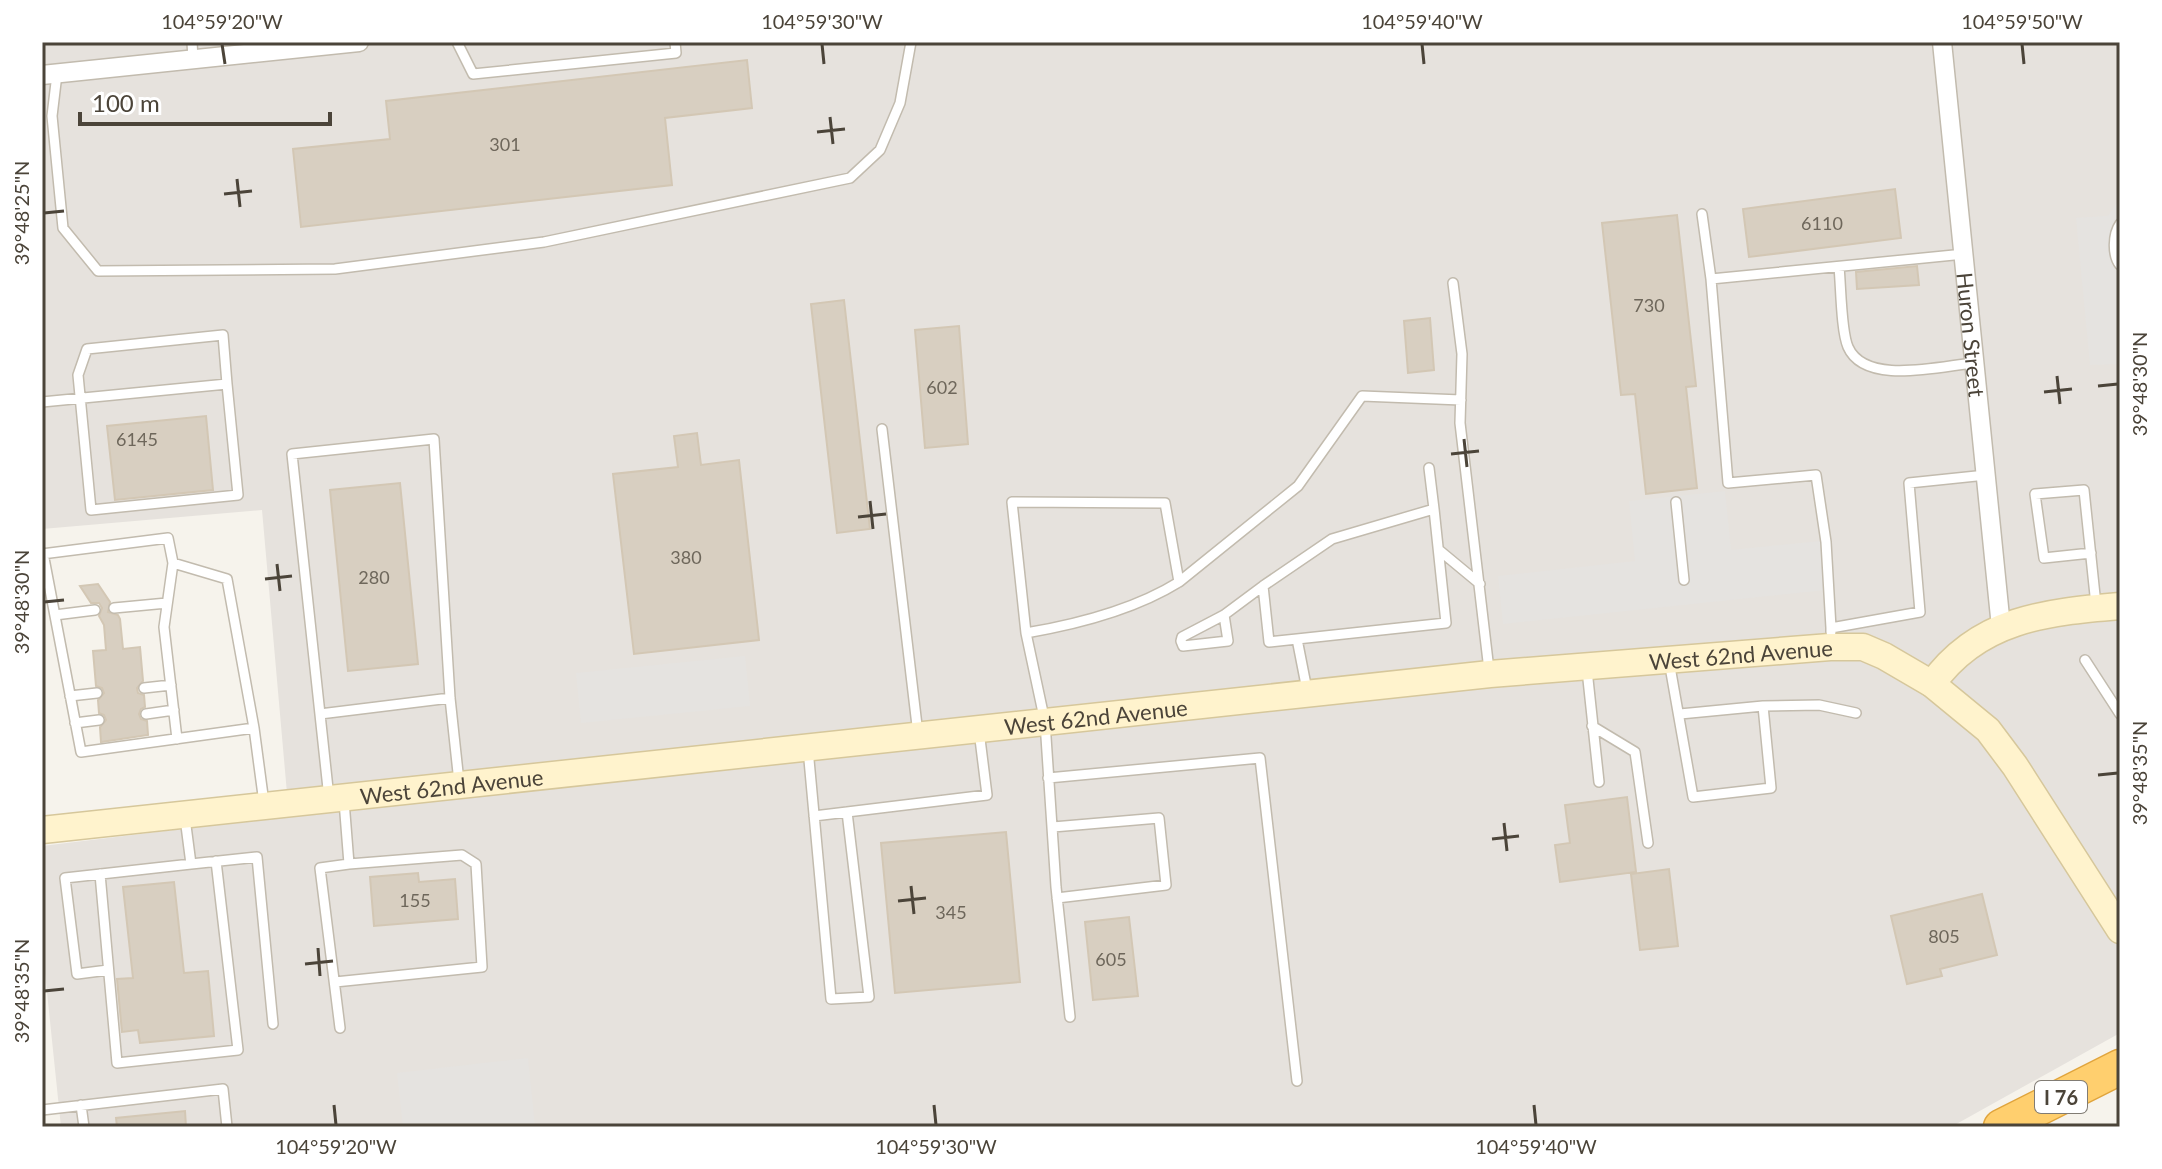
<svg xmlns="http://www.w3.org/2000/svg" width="2162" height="1169" font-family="Lato,sans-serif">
<rect width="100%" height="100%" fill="#f6f3ec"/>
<path fill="#e6e2dd" d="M 42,42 L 2120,42 L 2120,1033 L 1951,1127 L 61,1127 L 42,944 L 42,846 L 289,816 L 262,510 L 42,529 Z"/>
<path fill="#e5e3e0" d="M 2120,198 L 2120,364 L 2090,365 L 2076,218 L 2108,216 Z
M 1725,491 L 1731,550 L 1821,541 L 1826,590 L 1503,624 L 1498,576 L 1635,561 L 1629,501 Z
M 745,656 L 750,706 L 581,723 L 576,673 Z
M 528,1058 L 535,1127 L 403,1127 L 397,1073 Z"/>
<path fill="#d8cfc1" stroke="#d3c7b4" stroke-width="2" d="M 747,60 L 752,108 L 665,118 L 672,185 L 301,227 L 293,149 L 390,139 L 386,101 Z
M 1895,189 L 1901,238 L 1749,257 L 1743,209 Z
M 1677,215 L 1696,386 L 1686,387 L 1697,488 L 1646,494 L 1635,394 L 1621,395 L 1602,223 Z
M 1917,266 L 1919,285 L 1857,289 L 1856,272 Z
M 844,300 L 870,529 L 837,533 L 811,304 Z
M 1430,318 L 1434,370 L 1408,373 L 1404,321 Z
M 959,326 L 968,444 L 925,448 L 915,330 Z
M 206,416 L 213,490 L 115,500 L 107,426 Z
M 697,433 L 701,465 L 739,460 L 759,640 L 634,654 L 613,474 L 678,467 L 674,436 Z
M 400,483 L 418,664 L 348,671 L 330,490 Z
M 98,584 L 110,602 L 108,612 L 118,615 L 120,619 L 123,649 L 140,647 L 143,681 L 137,688 L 138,693 L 144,695 L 145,707 L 141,709 L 139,714 L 141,719 L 147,721 L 148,735 L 101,742 L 100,727 L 106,720 L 104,715 L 99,713 L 98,700 L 104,693 L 102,688 L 96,686 L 93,651 L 106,650 L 104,625 L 99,616 L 102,608 L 99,603 L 91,603 L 80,586 Z
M 1627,797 L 1636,872 L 1560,882 L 1555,845 L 1570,843 L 1565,805 Z
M 1006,832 L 1020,982 L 895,993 L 881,843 Z
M 1669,869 L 1678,946 L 1640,950 L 1631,874 Z
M 418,873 L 419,882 L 455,879 L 458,919 L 374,926 L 370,877 Z
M 174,882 L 184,973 L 208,971 L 214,1036 L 140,1043 L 138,1030 L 122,1032 L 117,979 L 133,978 L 123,887 Z
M 1982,894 L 1997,955 L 1940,969 L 1942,976 L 1907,984 L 1891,916 Z
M 1129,917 L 1138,996 L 1093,1000 L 1085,922 Z
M 185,1111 L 186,1127 L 117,1127 L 116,1118 Z"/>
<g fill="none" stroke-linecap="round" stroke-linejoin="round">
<g stroke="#c2bbae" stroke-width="12">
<path id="lane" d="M 192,42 L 193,59
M 457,42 L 473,74 L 676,53 L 675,42
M 57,74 L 52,116 L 63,228 L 98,271 L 335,269 L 544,242 L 850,178 L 880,150 L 900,103 L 911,42
M 1702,214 L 1711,279
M 2120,224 C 2113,234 2112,255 2120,265
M 1839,267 C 1841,286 1841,331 1848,347 C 1865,386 1940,366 1974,363
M 1453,283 L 1462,354 L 1460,423 L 1489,670
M 42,402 L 227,384 L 238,495 L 91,510 L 78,375 L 87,349 L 223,335 L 227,384
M 882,429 L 918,734
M 1429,468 L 1434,509
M 1676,502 L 1684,580
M 1439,550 L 1480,584
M 43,553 L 81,752 L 254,728
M 2091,553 L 2044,558 L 2035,494 L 2084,490 L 2096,605
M 42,554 L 168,538 L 173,563 L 227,579 L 254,728 L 264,803
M 173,563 L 164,627 L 177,739
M 1179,582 L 1298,486 L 1362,396 L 1461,400
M 1263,586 L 1332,539 L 1434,509 L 1446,623 L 1297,639
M 114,608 L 167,603
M 55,615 L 95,610
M 1224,615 L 1228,641 L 1183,646 L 1181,641 L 1182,637 L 1224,615 L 1263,586 L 1269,642 L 1297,639 L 1307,690
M 1831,628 L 1826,542 L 1816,475 L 1728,483 L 1711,279 L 1964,254
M 1831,632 L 1831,628 L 1920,612 L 1909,483 L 1986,475
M 1026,633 L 1012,502 L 1165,503 L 1179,582 C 1134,610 1079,624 1026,633 L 1045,722 L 1056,887 L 1070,1017
M 2085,660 L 2120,714
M 1669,661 L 1693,797 L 1771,788 L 1763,706 L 1680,714
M 1587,670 L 1599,782
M 144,688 L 171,685
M 70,696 L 97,693
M 1763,706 L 1819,705 L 1856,713
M 146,714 L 174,710
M 320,714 L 450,698
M 75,723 L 99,720
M 1592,726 L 1635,752 L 1648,843
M 808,749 L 831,999 L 869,997 L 847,812 L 987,795 L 979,731
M 1048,778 L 1260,758 L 1297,1081
M 329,798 L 292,454 L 434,439 L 450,698 L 459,782
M 814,816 L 847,812
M 185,818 L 191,864 L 257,857 L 273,1024
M 1053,827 L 1159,818 L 1166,885 L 1057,898
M 100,874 L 117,1063 L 238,1050 L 216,861
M 108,970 L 77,974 L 65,878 L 191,864
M 335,982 L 482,967 L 476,864 L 462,855 L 349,864
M 340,1028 L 320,868 L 349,864 L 344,801
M 81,1105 L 84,1127
M 42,1110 L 223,1089 L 227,1127"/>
</g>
<g stroke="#c2bbae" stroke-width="21">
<g id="street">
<path id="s1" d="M 1942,42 L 2001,627"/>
<path d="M 42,75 L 359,42"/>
</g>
</g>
<g stroke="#d6c79b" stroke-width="29">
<g id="secondary">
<path d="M 1932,684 C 1978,619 2046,612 2120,606"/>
<path id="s2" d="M 42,830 L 1490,674 L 1830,647 L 1863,647 L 1884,656 L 1932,684 L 1988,730 L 2015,766 L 2120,930"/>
</g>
</g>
<g stroke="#e0a43c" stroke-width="37">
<path id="highway" d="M 2001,1127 L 2120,1067"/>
</g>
<use href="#lane" stroke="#fff" stroke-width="9"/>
<use href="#street" stroke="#fff" stroke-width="18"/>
<use href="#secondary" stroke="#fff3cd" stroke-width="26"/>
<use href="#highway" stroke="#ffcf6e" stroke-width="34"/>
</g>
<path fill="none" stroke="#4b4439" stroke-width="3" d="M 222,44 L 225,64M 822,44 L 824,64M 1422,44 L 1424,64M 2022,44 L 2024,64M 830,117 L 833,144M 817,132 L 845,129M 237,179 L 240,207M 224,194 L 252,191M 44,213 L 64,211M 2057,376 L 2060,404M 2098,386 L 2118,384M 2044,392 L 2072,389M 1464,439 L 1467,467M 1451,454 L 1479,451M 870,501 L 873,529M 858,517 L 886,514M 277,564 L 280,591M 265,579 L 292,576M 44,602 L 64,600M 2098,775 L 2118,773M 1504,823 L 1507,851M 1492,839 L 1519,836M 911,886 L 914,914M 898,901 L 926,898M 318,948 L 320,976M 305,964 L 333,961M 44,991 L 64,989M 334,1105 L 336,1125M 934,1105 L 936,1125M 1534,1105 L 1536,1125"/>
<g text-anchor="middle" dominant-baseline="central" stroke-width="6" stroke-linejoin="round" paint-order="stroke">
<g font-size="18" fill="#6e675b">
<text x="505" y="144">301</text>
<text x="1822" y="223">6110</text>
<text x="1649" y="305">730</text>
<text x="942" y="387">602</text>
<text x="137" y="439">6145</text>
<text x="686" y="557">380</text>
<text x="374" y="577">280</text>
<text x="415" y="900">155</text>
<text x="951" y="912">345</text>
<text x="1944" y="936">805</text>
<text x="1111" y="959">605</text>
</g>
<rect fill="#fff" stroke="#817c74" stroke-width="2" x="2035" y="1081" width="52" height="32" rx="6"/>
<g font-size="20" font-weight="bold" fill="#4b4439">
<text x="2061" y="1097">I 76</text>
</g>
<g font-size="22" fill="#4b4439" stroke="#fff">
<text stroke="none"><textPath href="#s1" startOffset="294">Huron Street</textPath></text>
<text stroke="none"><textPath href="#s2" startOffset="1708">West 62nd Avenue</textPath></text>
<text stroke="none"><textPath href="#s2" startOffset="1060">West 62nd Avenue</textPath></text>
<text stroke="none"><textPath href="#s2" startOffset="412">West 62nd Avenue</textPath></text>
</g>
</g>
<rect width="2162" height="1169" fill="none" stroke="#ffffff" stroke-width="88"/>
<path d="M80 112v12h250v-12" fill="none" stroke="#4b4439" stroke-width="4"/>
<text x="92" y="112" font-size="24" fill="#4b4439" stroke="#ffffff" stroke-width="6" paint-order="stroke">100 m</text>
<rect x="44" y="44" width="2074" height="1081" fill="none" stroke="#4b4439" stroke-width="3"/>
<g font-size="20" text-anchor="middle" fill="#4b4439">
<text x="222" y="29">104°59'20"W</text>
<text x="822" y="29">104°59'30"W</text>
<text x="1422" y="29">104°59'40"W</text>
<text x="2022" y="29">104°59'50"W</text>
<text transform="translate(22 213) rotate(-90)" y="7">39°48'25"N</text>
<text transform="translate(2140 384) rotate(-90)" y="7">39°48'30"N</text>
<text transform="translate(22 602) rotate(-90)" y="7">39°48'30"N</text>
<text transform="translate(2140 773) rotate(-90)" y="7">39°48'35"N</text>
<text transform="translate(22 991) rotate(-90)" y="7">39°48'35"N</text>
<text x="336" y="1154">104°59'20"W</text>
<text x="936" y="1154">104°59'30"W</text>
<text x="1536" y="1154">104°59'40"W</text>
</g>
</svg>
